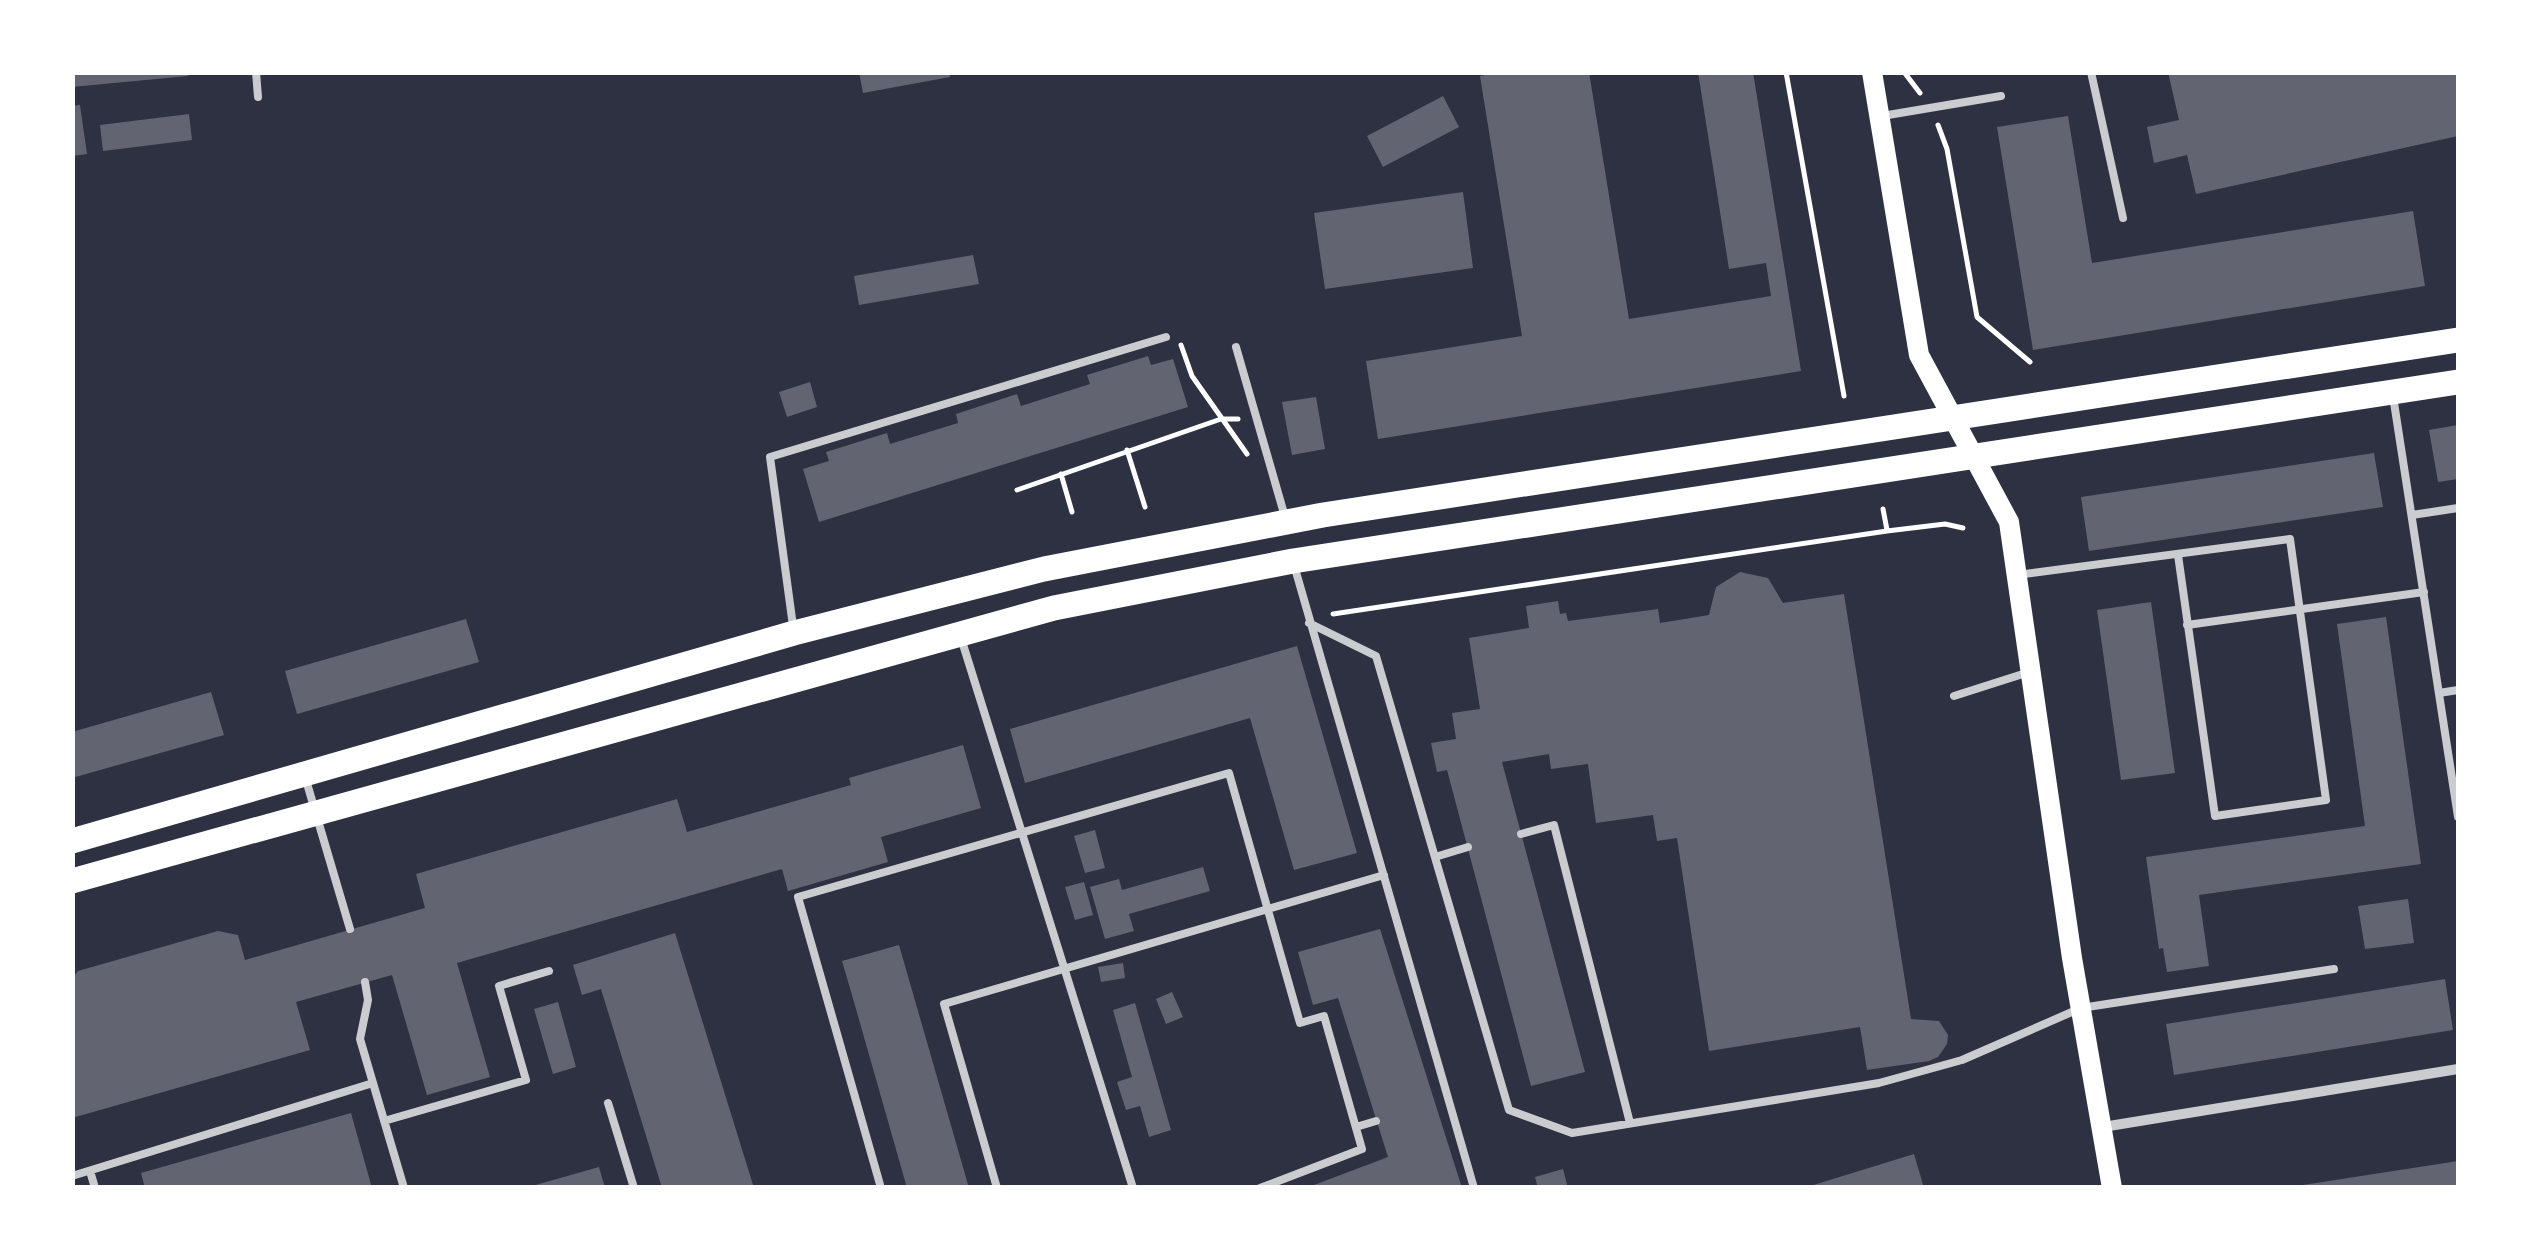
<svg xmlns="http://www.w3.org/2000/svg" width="2531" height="1260" font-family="Mulish,sans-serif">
<rect width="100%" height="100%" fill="#2d3142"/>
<path fill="#626471" d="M 72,72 L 188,72 L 188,76 L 72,87 Z
M 859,72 L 949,72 L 950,77 L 863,93 Z
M 1500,72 L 1589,72 L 1629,319 L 1771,296 L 1766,263 L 1729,269 L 1698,72 L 1753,72 L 1801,371 L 1378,439 L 1366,361 L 1522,336 L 1480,76 Z
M 2168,72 L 2458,72 L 2458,136 L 2196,194 L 2187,155 L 2154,163 L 2147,127 L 2179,120 Z
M 1443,96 L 1459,127 L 1383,167 L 1367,136 Z
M 80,105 L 87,154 L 72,156 L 72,106 Z
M 189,114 L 192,140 L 103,151 L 100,125 Z
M 2068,116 L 2092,263 L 2413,211 L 2425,286 L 2033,350 L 1997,127 Z
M 1463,192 L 1473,268 L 1325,289 L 1314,213 Z
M 973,255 L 979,284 L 859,305 L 854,276 Z
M 1148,356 L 1151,365 L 1173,359 L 1188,407 L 819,522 L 803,469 L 829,461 L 826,452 L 887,433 L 890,444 L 958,423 L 956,414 L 1017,394 L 1021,406 L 1090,384 L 1087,375 Z
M 810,382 L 817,407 L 787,417 L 779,392 Z
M 1316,397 L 1325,449 L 1292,455 L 1282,402 Z
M 2458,425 L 2458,479 L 2438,482 L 2429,430 Z
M 2374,453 L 2383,507 L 2089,551 L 2081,497 Z
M 1740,572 L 1768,578 L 1783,603 L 1844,594 L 1911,1019 L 1939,1021 L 1948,1035 L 1947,1044 L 1938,1057 L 1929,1061 L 1867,1070 L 1860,1027 L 1709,1051 L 1677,838 L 1657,841 L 1653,815 L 1596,823 L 1588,764 L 1551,769 L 1549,754 L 1502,762 L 1585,1072 L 1531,1086 L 1447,770 L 1437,772 L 1431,743 L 1456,739 L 1452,713 L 1480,709 L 1469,638 L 1529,628 L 1526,606 L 1558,601 L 1560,614 L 1566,613 L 1568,621 L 1658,609 L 1660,623 L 1709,615 L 1716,587 Z
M 2151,602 L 2175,773 L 2121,780 L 2097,610 Z
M 2386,617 L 2421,864 L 2199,895 L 2209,966 L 2167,972 L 2163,948 L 2159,949 L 2146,857 L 2365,826 L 2337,624 Z
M 466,619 L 479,662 L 297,714 L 285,671 Z
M 1297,646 L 1357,853 L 1294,870 L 1250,718 L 1025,783 L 1010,729 Z
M 211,692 L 224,735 L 72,778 L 72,732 Z
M 963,745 L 981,808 L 881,837 L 888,862 L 788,891 L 782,869 L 457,963 L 490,1077 L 427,1095 L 392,975 L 296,1002 L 310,1050 L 72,1118 L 72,979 L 78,971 L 218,931 L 238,935 L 245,960 L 425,908 L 416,874 L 677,799 L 687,832 L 851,785 L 849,778 Z
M 1095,830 L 1105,868 L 1085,873 L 1074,836 Z
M 1203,867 L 1210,891 L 1129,914 L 1134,931 L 1105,939 L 1090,887 L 1119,879 L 1122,890 Z
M 1084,882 L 1093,915 L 1075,920 L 1065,887 Z
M 2408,899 L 2414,943 L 2365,949 L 2358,906 Z
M 1380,929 L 1462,1188 L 1306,1188 L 1388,1157 L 1338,998 L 1313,1005 L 1298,952 Z
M 675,933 L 754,1188 L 662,1188 L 601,989 L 582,995 L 573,965 Z
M 899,945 L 969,1188 L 907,1188 L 852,995 L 842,961 Z
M 1123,963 L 1125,978 L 1101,982 L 1098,967 Z
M 2445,979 L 2453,1030 L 2174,1075 L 2166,1024 Z
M 1172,992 L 1183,1017 L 1166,1024 L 1156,999 Z
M 558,1002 L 576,1067 L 553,1074 L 534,1009 Z
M 1135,1003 L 1171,1130 L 1149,1137 L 1140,1106 L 1126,1110 L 1117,1082 L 1132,1077 L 1113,1010 Z
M 351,1113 L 372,1188 L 145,1188 L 141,1173 Z
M 1914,1154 L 1924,1188 L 1807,1188 L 1807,1187 Z
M 2458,1161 L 2458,1188 L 2304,1188 L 2303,1185 Z
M 599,1167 L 605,1188 L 532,1188 L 532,1186 Z
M 1563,1169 L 1568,1188 L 1538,1188 L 1535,1177 Z"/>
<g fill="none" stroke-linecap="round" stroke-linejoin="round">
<path stroke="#fff" stroke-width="5" d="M 1786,72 L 1844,396
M 1904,72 L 1920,93
M 1938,125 L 1947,149 L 1977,317 L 2030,362
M 1181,345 L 1192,376 L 1247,454
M 1127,450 L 1145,507
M 1061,474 L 1072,512
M 1017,490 L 1221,419 L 1238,419
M 1883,509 L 1887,530
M 1333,614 L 1887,531 L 1945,524 L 1963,528"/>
<path stroke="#caccd0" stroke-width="8" d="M 256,72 L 258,97
M 2091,72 L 2123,218
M 1882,116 L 2001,96
M 1236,347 L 1285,517
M 2393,396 L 2458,817
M 2412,515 L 2458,508
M 1294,565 L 1474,1188
M 2017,575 L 2290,539 L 2326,800 L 2215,816 L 2178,555
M 1309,623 L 1376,656 L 1509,1110 L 1572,1133 L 1879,1083 L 1962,1060 L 2081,1008 L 2334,969
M 2187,625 L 2424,592
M 793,626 L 770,457 L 1166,337
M 961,638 L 1133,1188
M 2439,693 L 2458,690
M 1954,696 L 2026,673
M 306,780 L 350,929
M 1521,834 L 1554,825 L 1630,1123
M 1435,857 L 1468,847
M 365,982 L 368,1000 L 360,1039 L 404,1188
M 608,1103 L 634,1188
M 384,1121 L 526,1080 L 499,986 L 549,971
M 1356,1127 L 1376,1121
M 90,1171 L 95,1188
M 72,1176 L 373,1083
M 881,1188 L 798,897 L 1229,773 L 1300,1023 L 1324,1016 L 1362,1149 L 1260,1188
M 997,1188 L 944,1004 L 1384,875"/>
<path stroke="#caccd0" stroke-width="10" d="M 2103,1127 L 2458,1069"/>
<path stroke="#fff" stroke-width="20" d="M 1872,72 L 1919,355 L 2009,522 L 2072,958 L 2112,1188"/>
<path stroke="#fff" stroke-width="25" d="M 72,841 L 794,633 L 1044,569 L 1323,515 L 2458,340
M 72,881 L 1054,608 L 1293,561 L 2458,382"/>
</g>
<rect width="2531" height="1260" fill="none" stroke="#ffffff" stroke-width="150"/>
</svg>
